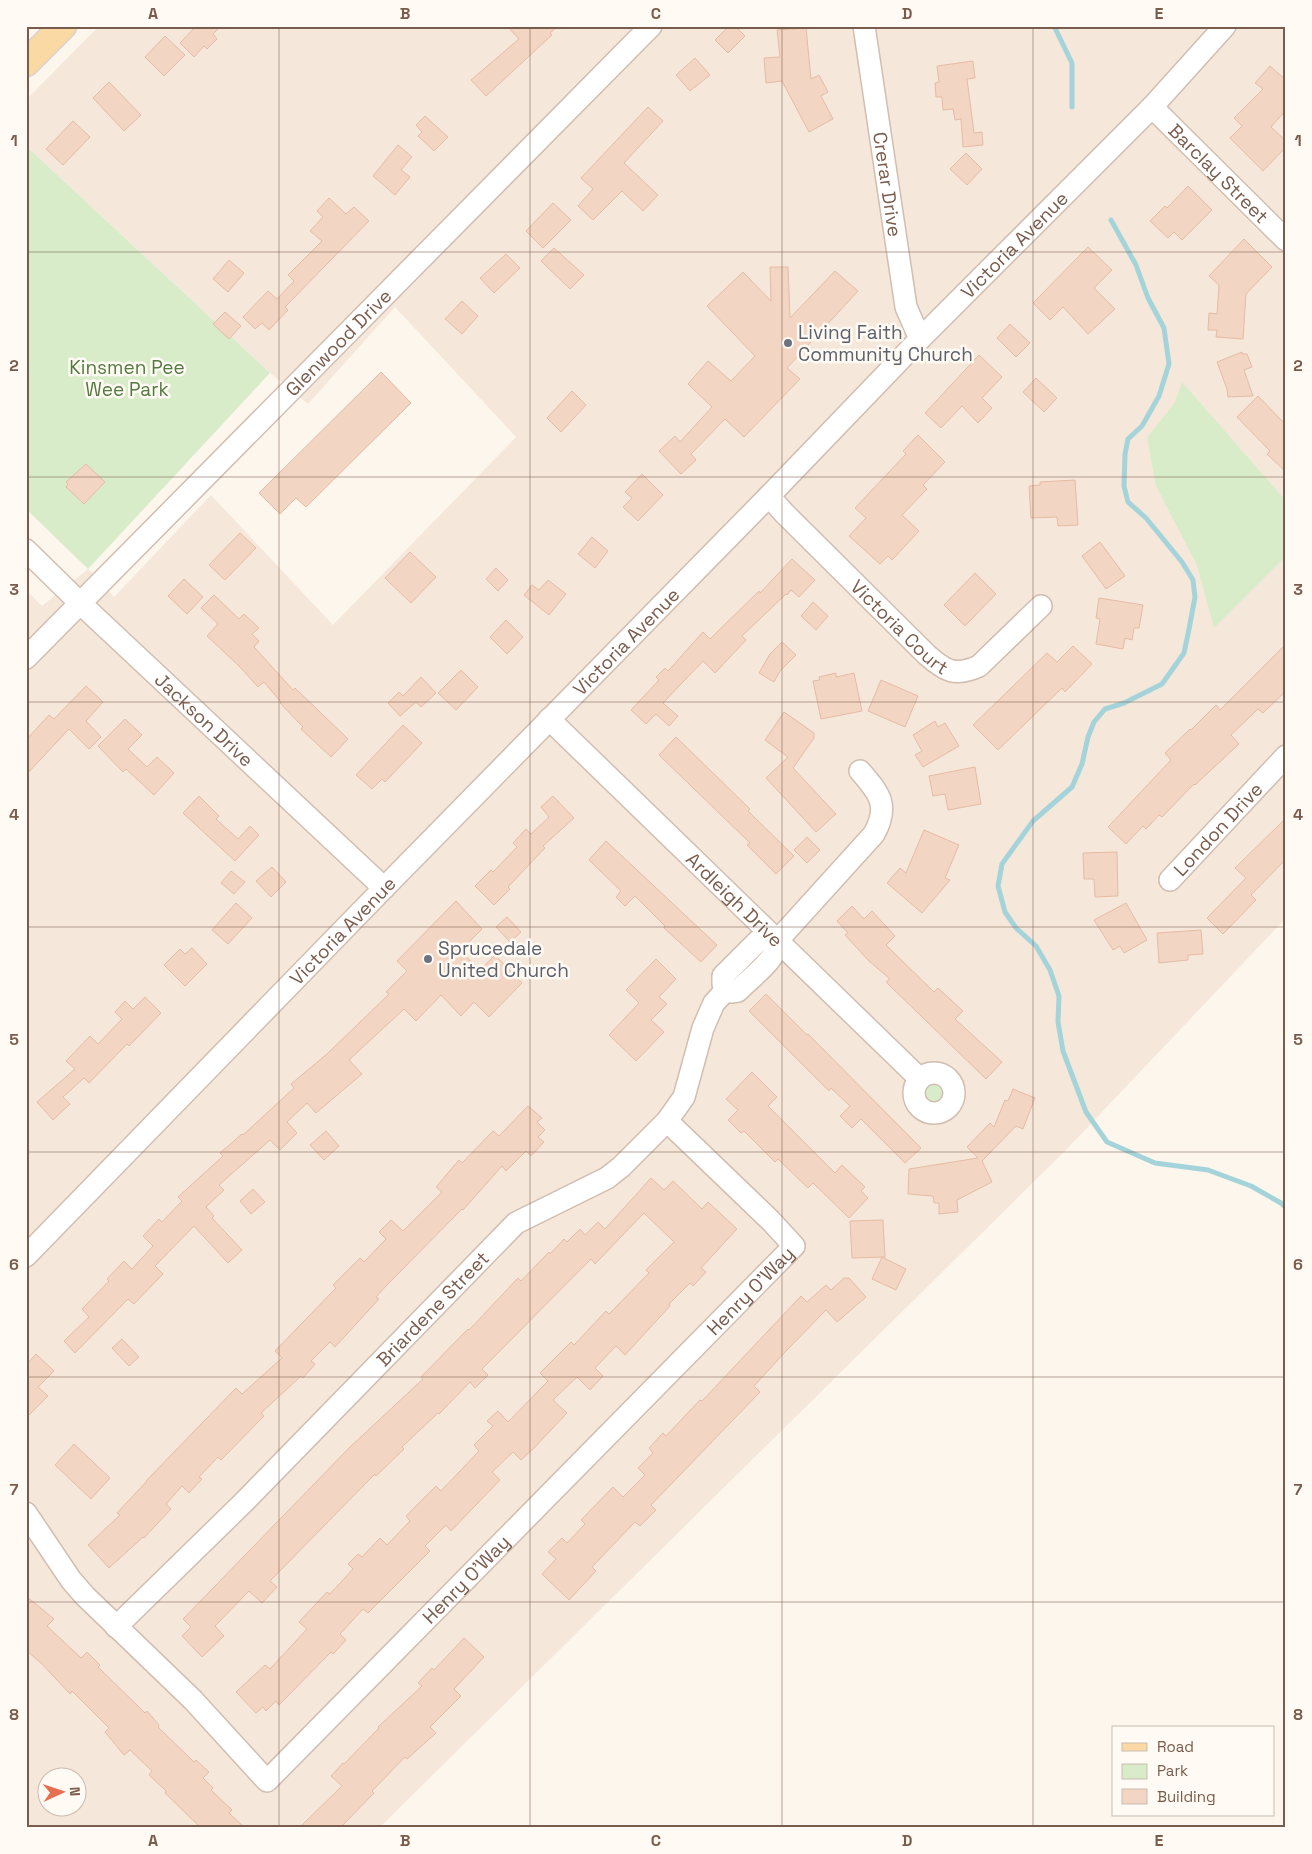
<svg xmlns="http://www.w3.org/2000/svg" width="1312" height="1854" font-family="'Space Grotesk',sans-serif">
<rect width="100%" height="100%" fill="#fdf6ec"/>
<path fill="#f5e8da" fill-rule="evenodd" d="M 99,26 L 1286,26 L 1286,918 L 1065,1151 L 379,1828 L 26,1828 L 26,590 L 42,606 L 88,569 L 114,597 L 211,495 L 333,625 L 516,437 L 395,307 L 308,404 L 270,373 L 26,146 L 26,100 ZM 48,1776 L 78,1776 L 78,1806 L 48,1806 Z"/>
<path fill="#d8ecc9" d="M 26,146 L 270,373 L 88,569 L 26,509 Z
M 1182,382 L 1286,501 L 1286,556 L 1214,628 L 1197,565 L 1156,486 L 1147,438 L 1175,402 Z
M923 1093a11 11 0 1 1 22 0a11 11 0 1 1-22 0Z"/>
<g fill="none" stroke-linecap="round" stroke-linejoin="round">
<path stroke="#a5d3da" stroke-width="5" d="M 1054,26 L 1072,63 L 1072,107
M 1111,220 L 1136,265 L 1148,298 L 1164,328 L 1169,364 L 1159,396 L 1142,426 L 1128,439 L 1125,454 L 1124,486 L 1128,502 L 1146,518 L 1182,562 L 1193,580 L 1195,597 L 1189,629 L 1184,653 L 1162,684 L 1124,703 L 1105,709 L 1094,722 L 1088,737 L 1082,764 L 1072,787 L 1033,821 L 1002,864 L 998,886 L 1005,912 L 1016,928 L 1036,946 L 1050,970 L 1059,996 L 1058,1022 L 1063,1051 L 1086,1112 L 1107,1142 L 1155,1163 L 1208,1170 L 1251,1186 L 1281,1203 L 1286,1208"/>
</g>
<path fill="#f3d5c3" stroke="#e6bba3" d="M 196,26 L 221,26 L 213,34 L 217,39 L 207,49 L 204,46 L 194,57 L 180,43 Z
M 507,26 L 558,26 L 550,33 L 552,35 L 486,96 L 471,80 L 519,39 Z
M 729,26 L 735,26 L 745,36 L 728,53 L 715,40 Z
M 806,28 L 811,79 L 819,75 L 828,92 L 821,96 L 833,119 L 809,132 L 782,81 L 766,83 L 764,58 L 780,57 L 777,30 Z
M 165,36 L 185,55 L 164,76 L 145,57 Z
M 695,58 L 710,75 L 690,91 L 676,75 Z
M 973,61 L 975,78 L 967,79 L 974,133 L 982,132 L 983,145 L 963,147 L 961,119 L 955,120 L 953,109 L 943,110 L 942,97 L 936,97 L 935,83 L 939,82 L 937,66 Z
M 1270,66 L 1286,80 L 1286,110 L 1271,127 L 1286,141 L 1286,147 L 1263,171 L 1230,138 L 1242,126 L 1234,118 L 1263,89 L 1255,83 Z
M 109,82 L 141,115 L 124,131 L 93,98 Z
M 648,107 L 663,121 L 624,163 L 658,195 L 643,211 L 622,191 L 593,220 L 578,206 L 593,189 L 581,178 Z
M 425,116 L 448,137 L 434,151 L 418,136 L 422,132 L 416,125 Z
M 73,121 L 90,137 L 63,165 L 46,149 Z
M 398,145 L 412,157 L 401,170 L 410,177 L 395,195 L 373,176 Z
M 966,153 L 982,169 L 967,185 L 950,169 Z
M 1188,186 L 1212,210 L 1182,240 L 1174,232 L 1168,238 L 1150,221 L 1165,206 L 1167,208 Z
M 329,198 L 346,214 L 354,207 L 369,221 L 285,307 L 288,310 L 269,330 L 262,323 L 255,329 L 243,317 L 268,291 L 277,299 L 294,281 L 288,275 L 322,241 L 310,231 L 323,217 L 317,211 Z
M 553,203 L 571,220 L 543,248 L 526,231 Z
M 1244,239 L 1272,267 L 1246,294 L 1243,339 L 1216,337 L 1217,330 L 1208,330 L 1209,313 L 1217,314 L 1219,285 L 1209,276 Z
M 1088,247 L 1112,270 L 1094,288 L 1115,309 L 1088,334 L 1063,307 L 1050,320 L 1033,303 Z
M 554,248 L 584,275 L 570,289 L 541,261 Z
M 506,254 L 520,268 L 494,293 L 480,278 Z
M 229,260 L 244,273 L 228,292 L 213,279 Z
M 770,267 L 788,267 L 790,318 L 835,271 L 858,291 L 787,368 L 800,379 L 744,437 L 725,419 L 691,454 L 696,460 L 681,474 L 659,451 L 675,436 L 680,442 L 712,407 L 688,384 L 708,361 L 731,381 L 755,356 L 707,306 L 743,272 L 771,301 Z
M 462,301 L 478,316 L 462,334 L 445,319 Z
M 225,312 L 241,326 L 229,339 L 213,324 Z
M 1010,324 L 1030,343 L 1016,357 L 997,338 Z
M 1242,352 L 1242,354 L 1247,354 L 1252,367 L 1244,370 L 1253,396 L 1228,397 L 1227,389 L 1217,362 Z
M 979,355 L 1002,377 L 982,398 L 992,408 L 978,423 L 962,406 L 941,428 L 925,413 Z
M 381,372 L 411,403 L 306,507 L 296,498 L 280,514 L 259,493 Z
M 1036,378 L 1057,398 L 1044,412 L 1023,392 Z
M 572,391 L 586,405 L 561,432 L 547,418 Z
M 1258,396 L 1286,425 L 1286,472 L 1267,454 L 1270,451 L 1237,417 Z
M 918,435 L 945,462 L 923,485 L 927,489 L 902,515 L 919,531 L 892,560 L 888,556 L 880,564 L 849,536 L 866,518 L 855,508 L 906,454 L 903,451 Z
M 86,464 L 105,482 L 84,504 L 66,487 L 68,484 L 66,482 Z
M 642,474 L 663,495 L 638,521 L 623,507 L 632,498 L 625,492 Z
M 1075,480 L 1078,525 L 1058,526 L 1057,517 L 1031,518 L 1029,486 L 1040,485 L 1040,482 Z
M 240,533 L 256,548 L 225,580 L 209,565 Z
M 592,537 L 608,551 L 595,568 L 578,554 Z
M 1100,542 L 1125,576 L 1106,589 L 1082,556 Z
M 410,552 L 436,577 L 411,603 L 385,578 Z
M 792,559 L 815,580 L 799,597 L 791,590 L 787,595 L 786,594 L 742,636 L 746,640 L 715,673 L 703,661 L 663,703 L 678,716 L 669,726 L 656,714 L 646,724 L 631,710 L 659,680 L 656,677 L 665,668 L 668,671 L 703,632 L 710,639 L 759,591 L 760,593 Z
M 496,568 L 508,580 L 498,591 L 486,579 Z
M 975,573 L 996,594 L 965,626 L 944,605 Z
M 184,579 L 203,597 L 187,614 L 168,596 Z
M 548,580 L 566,594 L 549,615 L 524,595 L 532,585 L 539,590 Z
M 214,595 L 239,619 L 244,614 L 259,628 L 252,634 L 259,641 L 254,647 L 293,690 L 295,688 L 348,739 L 331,757 L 301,729 L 303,727 L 280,703 L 281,702 L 264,682 L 258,687 L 239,666 L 207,636 L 218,624 L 201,608 Z
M 1099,598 L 1143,605 L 1139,628 L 1134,628 L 1132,640 L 1125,638 L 1123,649 L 1096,644 L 1100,619 L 1096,618 Z
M 813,602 L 828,616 L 816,630 L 801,616 Z
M 506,620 L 523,637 L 507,654 L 490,637 Z
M 782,642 L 796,655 L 780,671 L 774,682 L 759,673 L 770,654 Z
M 1286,644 L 1286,691 L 1263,713 L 1258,709 L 1231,735 L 1239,744 L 1195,785 L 1194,784 L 1162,817 L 1159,815 L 1146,829 L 1143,826 L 1126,844 L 1108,827 L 1171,760 L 1165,753 L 1190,729 L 1191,730 L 1216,705 L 1220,710 Z
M 1073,646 L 1092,664 L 1065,692 L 1062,688 L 998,750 L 973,725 L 1047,653 L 1057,662 Z
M 461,670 L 478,687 L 456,710 L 438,693 Z
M 836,673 L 836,677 L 854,673 L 862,711 L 821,719 L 813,681 L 820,680 L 819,677 Z
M 421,677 L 436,693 L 421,707 L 416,702 L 400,716 L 388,703 L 399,692 L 403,696 Z
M 881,680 L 918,696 L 905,727 L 868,711 Z
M 86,686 L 103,702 L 86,721 L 101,737 L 89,749 L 69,729 L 26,775 L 26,740 L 49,715 L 54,719 Z
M 784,712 L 814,733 L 814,738 L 793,768 L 836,814 L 816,832 L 766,778 L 788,757 L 765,740 Z
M 125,719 L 142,735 L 128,749 L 147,767 L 157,757 L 174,773 L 154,795 L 126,769 L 123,772 L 98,746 Z
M 935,721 L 938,727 L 945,723 L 959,746 L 923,767 L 915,755 L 922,751 L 913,735 Z
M 403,725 L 422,743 L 385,782 L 382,779 L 372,789 L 356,775 Z
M 676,737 L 750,809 L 748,811 L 794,856 L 776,874 L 747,845 L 750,843 L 659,755 Z
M 975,767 L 981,804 L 948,810 L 945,794 L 933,796 L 929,776 Z
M 199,796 L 219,816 L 216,819 L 238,839 L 250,826 L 259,835 L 235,861 L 183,813 Z
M 553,796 L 574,818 L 543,846 L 545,848 L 508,887 L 510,889 L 494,905 L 475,886 L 491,870 L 493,872 L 517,847 L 513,843 L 526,829 L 531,834 L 549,817 L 541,807 Z
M 1286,818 L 1286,859 L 1251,895 L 1256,900 L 1223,934 L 1207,918 L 1246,878 L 1235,868 Z
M 924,830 L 959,845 L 945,878 L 950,880 L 922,913 L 887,883 L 900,868 L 906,873 Z
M 807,837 L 820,850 L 807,863 L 794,850 Z
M 606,841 L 717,945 L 701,962 L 664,928 L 665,926 L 635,896 L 625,906 L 616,897 L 621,891 L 589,860 Z
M 1117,852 L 1118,896 L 1095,897 L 1094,879 L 1084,879 L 1083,853 Z
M 272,867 L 286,882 L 271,897 L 256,881 Z
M 231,871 L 245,882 L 234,894 L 221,883 Z
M 456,901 L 482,929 L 460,951 L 480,970 L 495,955 L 522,983 L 489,1017 L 474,1002 L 461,1016 L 441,995 L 416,1021 L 404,1009 L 349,1060 L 362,1074 L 316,1113 L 307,1103 L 287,1122 L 297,1133 L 280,1150 L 270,1140 L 219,1185 L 224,1190 L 206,1207 L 214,1216 L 212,1218 L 242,1250 L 228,1263 L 194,1226 L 155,1266 L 163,1274 L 134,1304 L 128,1299 L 75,1353 L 64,1341 L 89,1317 L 82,1309 L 109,1281 L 107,1279 L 124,1261 L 132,1269 L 153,1246 L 143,1236 L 159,1219 L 162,1222 L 182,1201 L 178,1197 L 223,1156 L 220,1153 L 242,1134 L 243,1135 L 294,1088 L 291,1084 L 327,1054 L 389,994 L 386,992 L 407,971 L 397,961 Z
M 236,903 L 252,918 L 228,944 L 212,930 Z
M 1126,903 L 1147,940 L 1124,953 L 1120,946 L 1113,950 L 1094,920 Z
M 852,906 L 864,919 L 872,911 L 895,936 L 886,945 L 934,992 L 938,988 L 963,1011 L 955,1019 L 1002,1062 L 986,1079 L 886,982 L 890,979 L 869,961 L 845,935 L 848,933 L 837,921 Z
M 507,917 L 521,932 L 510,942 L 496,927 Z
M 1201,930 L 1203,954 L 1188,955 L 1188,960 L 1159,963 L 1157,933 Z
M 192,948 L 207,964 L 185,986 L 164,965 L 180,949 L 185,954 Z
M 656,959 L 676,979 L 659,997 L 667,1004 L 651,1020 L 664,1032 L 636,1061 L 609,1035 L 639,1003 L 626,990 Z
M 766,994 L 807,1035 L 808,1034 L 921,1148 L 905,1163 L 861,1119 L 852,1128 L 840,1116 L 850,1106 L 831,1088 L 829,1091 L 749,1011 Z
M 145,997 L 161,1013 L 129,1046 L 127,1044 L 89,1083 L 84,1078 L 63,1097 L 70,1104 L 53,1120 L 37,1102 L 75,1069 L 66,1061 L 90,1036 L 98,1044 L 122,1019 L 115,1012 L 125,1001 L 133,1009 Z
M 752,1072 L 777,1097 L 768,1106 L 835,1173 L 842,1165 L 865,1187 L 861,1191 L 868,1198 L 849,1218 L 813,1183 L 808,1188 L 778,1159 L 775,1162 L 744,1131 L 741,1133 L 728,1120 L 738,1110 L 726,1099 Z
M 1013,1089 L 1035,1098 L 1023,1129 L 1016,1126 L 982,1161 L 992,1182 L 957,1200 L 958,1212 L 939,1214 L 939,1203 L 934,1203 L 933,1196 L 908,1194 L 909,1169 L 978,1158 L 967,1147 L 990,1123 L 994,1127 L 1005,1100 L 1008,1101 Z
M 528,1106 L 542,1118 L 537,1122 L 545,1130 L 538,1137 L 544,1142 L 531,1156 L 526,1151 L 506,1171 L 502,1166 L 463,1210 L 462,1209 L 387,1285 L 376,1297 L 379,1299 L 335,1347 L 330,1342 L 311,1361 L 315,1364 L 303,1378 L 301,1376 L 261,1413 L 264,1416 L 221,1460 L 218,1457 L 199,1477 L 202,1479 L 189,1493 L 182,1486 L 166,1504 L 171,1509 L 144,1538 L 143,1537 L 109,1568 L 88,1545 L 120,1515 L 117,1513 L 147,1481 L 146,1481 L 236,1388 L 242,1394 L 282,1358 L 275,1351 L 336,1288 L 333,1285 L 360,1258 L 364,1262 L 386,1239 L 379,1232 L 391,1220 L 403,1231 L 442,1192 L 436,1187 L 459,1160 L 462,1163 L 493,1131 L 499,1136 Z
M 326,1131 L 339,1146 L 324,1160 L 310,1145 Z
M 651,1178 L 664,1190 L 673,1181 L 702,1209 L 708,1202 L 737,1229 L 701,1268 L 706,1272 L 693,1286 L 690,1283 L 669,1304 L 670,1306 L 625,1355 L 616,1346 L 595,1368 L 603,1376 L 590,1390 L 577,1377 L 553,1400 L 567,1413 L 534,1448 L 521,1460 L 513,1452 L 492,1472 L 500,1480 L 451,1531 L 446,1525 L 425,1546 L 430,1551 L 368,1613 L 363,1609 L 340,1634 L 346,1640 L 333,1654 L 331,1652 L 279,1705 L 276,1701 L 266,1711 L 263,1707 L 256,1713 L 236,1692 L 265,1665 L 270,1669 L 307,1629 L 299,1622 L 327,1592 L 330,1594 L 353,1569 L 348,1564 L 358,1554 L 362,1557 L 380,1538 L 387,1545 L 410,1521 L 406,1516 L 436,1486 L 441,1491 L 479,1451 L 474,1445 L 493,1426 L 487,1421 L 498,1411 L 508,1422 L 548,1381 L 540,1373 L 571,1342 L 574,1345 L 606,1311 L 609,1314 L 649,1273 L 646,1270 L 674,1242 L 644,1213 L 595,1264 L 591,1259 L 482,1369 L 488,1375 L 475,1388 L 470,1382 L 439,1414 L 438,1413 L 402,1447 L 404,1449 L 376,1476 L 375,1474 L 270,1581 L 277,1587 L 262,1603 L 249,1591 L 215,1626 L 224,1636 L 202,1657 L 182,1636 L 191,1627 L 183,1619 L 349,1448 L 423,1379 L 421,1377 L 468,1329 L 469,1330 L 518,1278 L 521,1281 L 549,1252 L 550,1254 L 564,1239 L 567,1242 L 580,1229 L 585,1235 L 598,1222 L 605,1229 Z
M 253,1189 L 265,1202 L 251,1214 L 240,1201 Z
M 883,1220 L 885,1257 L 852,1258 L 850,1221 Z
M 882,1257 L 906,1269 L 896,1290 L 872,1279 Z
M 844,1278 L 849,1278 L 866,1297 L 837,1322 L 826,1310 L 787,1350 L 754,1386 L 760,1392 L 651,1505 L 656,1510 L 640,1526 L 635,1522 L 592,1567 L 596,1571 L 569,1600 L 542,1574 L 556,1559 L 548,1552 L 562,1538 L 567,1543 L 585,1524 L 581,1520 L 613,1487 L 623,1497 L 645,1475 L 638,1468 L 653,1453 L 649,1448 L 663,1433 L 666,1436 L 700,1400 L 702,1401 L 801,1296 L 807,1302 L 826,1285 L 831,1290 Z
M 122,1339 L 139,1357 L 129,1366 L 112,1348 Z
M 36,1354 L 54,1371 L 38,1387 L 48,1396 L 26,1418 L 26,1365 Z
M 74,1444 L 110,1478 L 91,1499 L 55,1465 Z
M 26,1596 L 54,1619 L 47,1626 L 81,1658 L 87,1652 L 100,1665 L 98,1667 L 145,1713 L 147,1711 L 159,1725 L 158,1727 L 194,1762 L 196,1760 L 209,1772 L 203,1778 L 213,1788 L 211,1790 L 232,1810 L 229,1813 L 245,1828 L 201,1828 L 165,1793 L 166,1791 L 149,1775 L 152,1771 L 130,1750 L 124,1755 L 105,1732 L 109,1728 L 72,1691 L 70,1694 L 42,1664 L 26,1650 Z
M 464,1638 L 484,1657 L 454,1689 L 461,1696 L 430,1727 L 436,1733 L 407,1759 L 405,1757 L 372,1791 L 374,1793 L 340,1828 L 299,1828 L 342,1786 L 331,1776 L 343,1763 L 344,1764 L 379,1728 L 378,1727 L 422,1686 L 418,1683 L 432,1668 L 434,1670 Z"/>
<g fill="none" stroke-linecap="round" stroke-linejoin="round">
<g stroke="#d1beb0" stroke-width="24">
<g id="minor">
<path id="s1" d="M 864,26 L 906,307 L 920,339"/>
<path id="s2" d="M 1152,107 L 1286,240"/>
<path id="s3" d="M 769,496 L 784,513 L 927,655 C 945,671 955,677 979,666 L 1041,606"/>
<path id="s4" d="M 26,550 L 80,603 L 384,888"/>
<path id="s5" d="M 26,658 L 651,26"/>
<path id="s6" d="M 549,719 L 920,1079"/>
<path id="s7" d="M 1170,880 L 1286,756"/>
<path d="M 778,940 L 874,834 C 890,805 879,793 860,771"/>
<path d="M 726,990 L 723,984 L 723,976 L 758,941 L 765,937 L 778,940"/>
<path d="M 726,990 L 731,992 L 738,991 C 750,978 779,958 778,940"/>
<circle cx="934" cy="1093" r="20"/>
<path id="s8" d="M 26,1256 L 384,888 L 769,496 L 920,339 L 1152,107 L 1225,26"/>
<path id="s9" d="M 26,1513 L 71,1580 L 85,1596 L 193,1700 L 267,1781 L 794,1246 L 771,1221 L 667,1121"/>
<path id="s10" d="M 116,1627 L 244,1502 L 516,1223 L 607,1178 L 621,1167 L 667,1121 L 684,1097 L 703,1028 L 714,1003 L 726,990"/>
</g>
</g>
<g stroke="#dad1cd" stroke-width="29">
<path id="major" d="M 26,63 L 63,26"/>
</g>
<use href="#minor" stroke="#fff" stroke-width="21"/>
<use href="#major" stroke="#fbd9a5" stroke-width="26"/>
</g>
<path fill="none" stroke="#7a5c4d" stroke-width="1" stroke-opacity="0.55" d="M 279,26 L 279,1828M 530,26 L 530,1828M 782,26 L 782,1828M 1033,26 L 1033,1828M 26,252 L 1286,252M 26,477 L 1286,477M 26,702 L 1286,702M 26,927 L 1286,927M 26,1152 L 1286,1152M 26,1377 L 1286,1377M 26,1602 L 1286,1602"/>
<g fill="#6b7280" stroke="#fffaf3" stroke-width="2">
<circle cx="788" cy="343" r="5"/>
<circle cx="428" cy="959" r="5"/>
</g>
<g text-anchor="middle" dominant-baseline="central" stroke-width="5" stroke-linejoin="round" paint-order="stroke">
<g font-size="19" fill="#7a5c4d" stroke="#fffaf3">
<text stroke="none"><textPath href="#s2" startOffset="94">Barclay Street</textPath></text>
<text stroke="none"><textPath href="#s1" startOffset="160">Crerar Drive</textPath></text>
<text stroke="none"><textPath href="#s8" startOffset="1414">Victoria Avenue</textPath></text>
<text stroke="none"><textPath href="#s5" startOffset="444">Glenwood Drive</textPath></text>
<text stroke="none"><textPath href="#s3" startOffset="185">Victoria Court</textPath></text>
<text stroke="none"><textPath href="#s8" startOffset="859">Victoria Avenue</textPath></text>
<text stroke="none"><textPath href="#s4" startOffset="246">Jackson Drive</textPath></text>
<text stroke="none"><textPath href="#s7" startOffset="70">London Drive</textPath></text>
<text stroke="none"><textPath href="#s6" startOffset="259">Ardleigh Drive</textPath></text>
<text stroke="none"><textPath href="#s8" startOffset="454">Victoria Avenue</textPath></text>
<text stroke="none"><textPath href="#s9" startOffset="1050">Henry O'Way</textPath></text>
<text stroke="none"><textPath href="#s10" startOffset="449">Briardene Street</textPath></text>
<text stroke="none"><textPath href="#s9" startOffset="645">Henry O'Way</textPath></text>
</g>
<g font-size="19" fill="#5b616d" stroke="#fffaf3" text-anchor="start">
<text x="798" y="332">Living Faith<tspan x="798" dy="22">Community Church</tspan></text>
<text x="438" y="948">Sprucedale<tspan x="438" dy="22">United Church</tspan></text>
</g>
<g font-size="19" fill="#537a41" stroke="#fffaf3">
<text x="127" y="367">Kinsmen Pee<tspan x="127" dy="22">Wee Park</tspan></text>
</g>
</g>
<rect width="1312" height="1854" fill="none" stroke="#fffaf3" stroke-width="55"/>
<rect x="1112" y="1726" width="162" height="90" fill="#fffaf3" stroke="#cabbb1"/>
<rect x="1122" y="1743" width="25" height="8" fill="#fbd9a5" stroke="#cabbb1"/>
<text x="1157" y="1752" font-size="15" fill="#7a5c4d">Road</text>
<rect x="1122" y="1764" width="25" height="15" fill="#d8ecc9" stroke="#cabbb1"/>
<text x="1157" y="1776" font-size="15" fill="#7a5c4d">Park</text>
<rect x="1122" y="1789" width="25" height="15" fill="#f3d5c3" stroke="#cabbb1"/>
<text x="1157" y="1802" font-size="15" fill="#7a5c4d">Building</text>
<g transform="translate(62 1792) rotate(87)"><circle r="24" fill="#fffaf3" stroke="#cabbb1"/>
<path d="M0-4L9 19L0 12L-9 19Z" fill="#e76f51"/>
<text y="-8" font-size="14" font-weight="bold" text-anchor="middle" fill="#7a5c4d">N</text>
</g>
<rect x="28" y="28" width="1256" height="1798" fill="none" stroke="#7a5c4d" stroke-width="2"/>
<g font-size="16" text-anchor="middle" font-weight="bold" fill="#7a5c4d">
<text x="153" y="19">A</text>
<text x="405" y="19">B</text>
<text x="656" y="19">C</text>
<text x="907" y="19">D</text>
<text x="1159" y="19">E</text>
<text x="14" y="146">1</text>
<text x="1298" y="146">1</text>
<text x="14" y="371">2</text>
<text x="1298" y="371">2</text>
<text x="14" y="595">3</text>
<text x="1298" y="595">3</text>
<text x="14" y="820">4</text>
<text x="1298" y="820">4</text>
<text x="14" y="1045">5</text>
<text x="1298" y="1045">5</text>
<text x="14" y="1270">6</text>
<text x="1298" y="1270">6</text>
<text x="14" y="1495">7</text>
<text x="1298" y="1495">7</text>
<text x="14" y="1720">8</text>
<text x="1298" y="1720">8</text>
<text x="153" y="1846">A</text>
<text x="405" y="1846">B</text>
<text x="656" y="1846">C</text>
<text x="907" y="1846">D</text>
<text x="1159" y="1846">E</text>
</g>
</svg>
